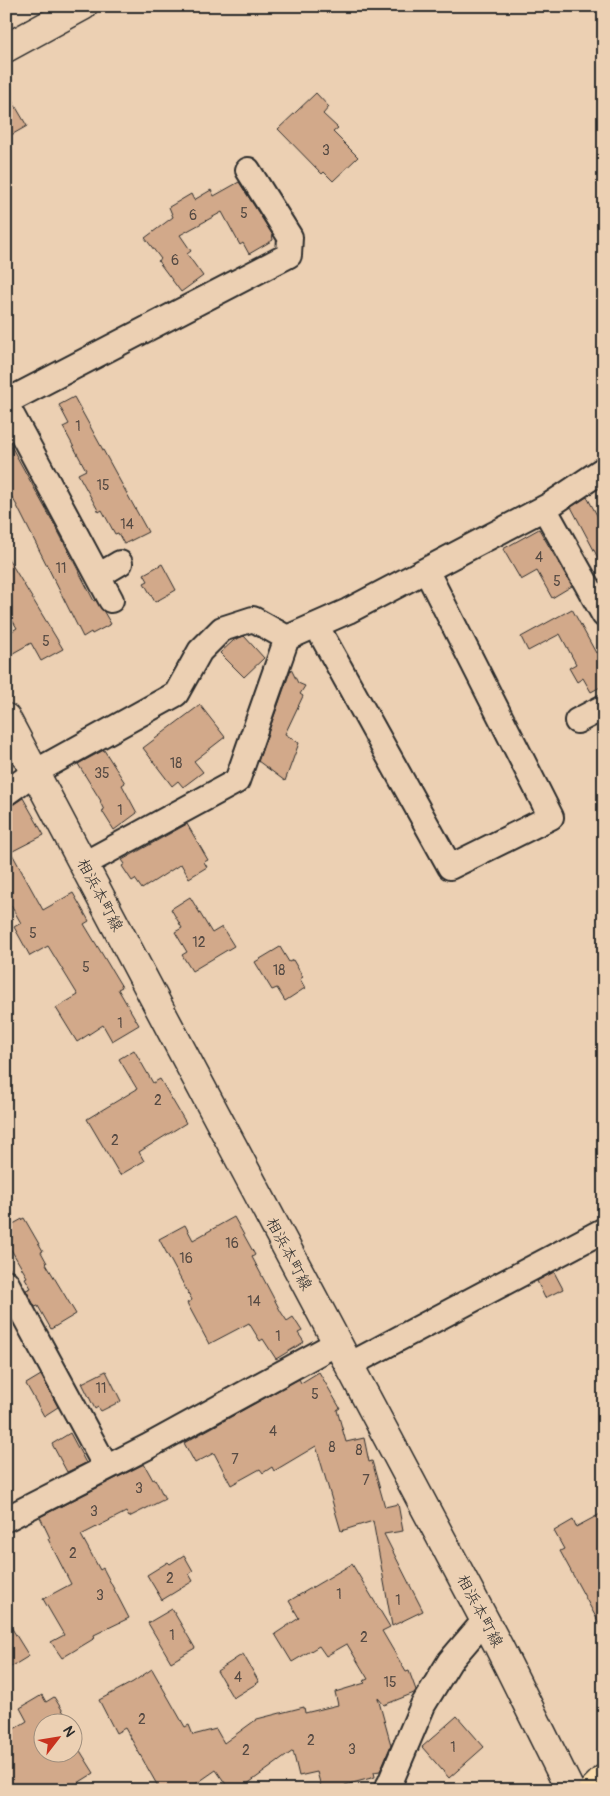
<svg xmlns="http://www.w3.org/2000/svg" width="610" height="1796" font-family="Pangolin,'Klee One',sans-serif">
<rect width="100%" height="100%" fill="#ecd0b3"/>
<filter id="ink" filterUnits="userSpaceOnUse"><feTurbulence type="fractalNoise" baseFrequency=".02" numOctaves="2"/><feDisplacementMap in="SourceGraphic" scale="10" xChannelSelector="R" yChannelSelector="G"/><feConvolveMatrix kernelMatrix="1 2 1 2 8 2 1 2 1" color-interpolation-filters="sRGB"/></filter>
<g filter="url(#ink)">
<path fill="#d2a98a" stroke="#2b2b2b" d="M 6,90 L 27,126 L 6,138 Z
M 316,93 L 329,107 L 323,114 L 338,128 L 333,132 L 358,157 L 333,181 L 324,172 L 322,174 L 278,129 Z
M 239,182 L 272,234 L 273,240 L 249,254 L 243,243 L 240,245 L 222,212 L 180,235 L 191,251 L 187,254 L 203,276 L 181,292 L 158,261 L 161,259 L 145,238 L 173,217 L 169,207 L 191,194 L 194,200 L 211,190 L 214,196 Z
M 74,397 L 148,532 L 124,544 L 118,533 L 115,534 L 102,510 L 99,512 L 78,474 L 86,470 L 63,427 L 69,424 L 59,405 Z
M 6,437 L 59,533 L 94,601 L 96,600 L 104,612 L 111,624 L 92,634 L 91,632 L 83,637 L 16,504 L 6,488 Z
M 587,497 L 598,517 L 604,514 L 604,569 L 571,507 Z
M 539,529 L 572,586 L 552,598 L 537,571 L 521,580 L 503,549 Z
M 6,555 L 63,649 L 41,661 L 31,643 L 6,657 L 6,635 L 17,628 L 6,610 Z
M 162,564 L 176,590 L 155,602 L 144,583 L 148,581 L 144,574 Z
M 572,609 L 596,653 L 604,649 L 604,685 L 591,692 L 583,678 L 577,682 L 569,668 L 576,664 L 560,634 L 528,651 L 521,637 Z
M 244,636 L 264,658 L 244,677 L 220,653 L 234,640 Z
M 291,669 L 298,683 L 305,686 L 300,694 L 303,696 L 285,734 L 299,743 L 285,781 L 258,761 Z
M 200,705 L 225,737 L 194,761 L 203,772 L 183,787 L 178,781 L 172,786 L 143,748 Z
M 104,750 L 125,783 L 122,785 L 137,813 L 114,830 L 102,811 L 104,810 L 100,802 L 101,801 L 78,764 Z
M 23,798 L 44,835 L 11,852 L 43,910 L 73,893 L 89,921 L 84,924 L 122,987 L 118,989 L 139,1025 L 112,1041 L 103,1025 L 77,1042 L 56,1008 L 78,995 L 48,946 L 30,956 L 14,927 L 21,923 L 6,897 L 6,807 L 14,804 Z
M 187,824 L 208,860 L 204,862 L 207,867 L 189,878 L 181,864 L 142,889 L 135,879 L 132,881 L 122,866 L 125,864 L 122,860 Z
M 190,897 L 212,933 L 222,927 L 234,946 L 192,971 L 182,955 L 187,952 L 175,932 L 182,928 L 171,909 Z
M 280,947 L 289,962 L 293,960 L 303,977 L 300,979 L 305,988 L 285,1001 L 277,988 L 272,990 L 255,962 Z
M 134,1050 L 153,1083 L 160,1079 L 186,1123 L 139,1152 L 144,1161 L 120,1175 L 87,1119 L 137,1089 L 119,1059 Z
M 234,1217 L 255,1255 L 252,1257 L 281,1312 L 287,1321 L 293,1317 L 302,1331 L 298,1333 L 304,1342 L 276,1359 L 263,1339 L 260,1341 L 249,1323 L 209,1344 L 187,1303 L 192,1300 L 159,1239 L 185,1225 L 193,1240 Z
M 24,1218 L 43,1251 L 41,1252 L 47,1263 L 46,1264 L 76,1314 L 51,1329 L 38,1306 L 35,1307 L 26,1290 L 31,1288 L 25,1278 L 27,1277 L 6,1241 L 6,1228 Z
M 554,1272 L 563,1289 L 545,1298 L 537,1281 Z
M 106,1371 L 121,1401 L 101,1411 L 98,1407 L 95,1409 L 82,1383 Z
M 319,1372 L 340,1408 L 337,1410 L 346,1442 L 364,1438 L 369,1462 L 372,1461 L 385,1507 L 398,1504 L 403,1531 L 384,1534 L 423,1611 L 392,1626 L 373,1521 L 341,1531 L 316,1446 L 274,1471 L 272,1467 L 263,1473 L 260,1469 L 231,1485 L 214,1453 L 195,1463 L 184,1443 L 299,1379 L 301,1383 Z
M 41,1375 L 58,1407 L 44,1416 L 26,1384 Z
M 70,1433 L 86,1463 L 67,1472 L 52,1444 Z
M 144,1464 L 153,1480 L 155,1479 L 165,1499 L 129,1517 L 126,1512 L 81,1535 L 100,1570 L 103,1568 L 129,1618 L 94,1635 L 95,1638 L 62,1658 L 51,1642 L 64,1635 L 43,1599 L 71,1584 L 48,1539 L 50,1538 L 40,1517 Z
M 604,1512 L 604,1632 L 560,1551 L 564,1549 L 554,1531 L 573,1520 L 576,1527 Z
M 184,1555 L 193,1571 L 189,1574 L 193,1581 L 162,1600 L 147,1575 L 168,1562 L 170,1564 Z
M 352,1564 L 390,1627 L 382,1631 L 406,1672 L 409,1671 L 416,1690 L 414,1693 L 384,1705 L 378,1698 L 391,1745 L 380,1771 L 374,1772 L 375,1777 L 345,1785 L 346,1790 L 322,1790 L 317,1772 L 299,1776 L 293,1751 L 239,1790 L 230,1790 L 216,1770 L 187,1790 L 160,1790 L 125,1728 L 116,1733 L 99,1700 L 133,1682 L 152,1669 L 185,1727 L 189,1725 L 193,1735 L 216,1729 L 224,1743 L 257,1719 L 304,1707 L 305,1713 L 338,1705 L 335,1692 L 365,1683 L 363,1681 L 368,1679 L 347,1644 L 326,1656 L 319,1646 L 292,1662 L 275,1634 L 299,1618 L 289,1601 Z
M 172,1609 L 195,1648 L 171,1662 L 148,1623 Z
M 6,1619 L 29,1656 L 6,1670 Z
M 243,1654 L 259,1682 L 233,1698 L 217,1671 Z
M 42,1695 L 46,1702 L 54,1697 L 71,1724 L 42,1724 L 42,1754 L 72,1754 L 72,1738 L 94,1773 L 78,1783 L 83,1790 L 6,1790 L 6,1734 L 27,1721 L 20,1708 Z
M 457,1716 L 484,1747 L 449,1778 L 422,1747 Z"/>
<g fill="none" stroke-linecap="round" stroke-linejoin="round">
<g stroke="#2b2b2b" stroke-width="28">
<path id="minor" d="M 6,402 L 289,255 L 290,237 L 248,170
M 6,404 L 111,600
M 544,508 L 604,615
M 98,576 L 120,563
M 316,625 L 450,867 L 551,817 L 426,570
M 577,721 L 604,707
M 6,793 L 35,772 L 176,694 L 200,651 L 222,629 L 253,619 L 287,638 L 348,611 L 550,505 L 604,469
M 84,864 L 237,781 L 287,638
M 6,1282 L 106,1467
M 349,1365 L 604,1230
M 6,1519 L 147,1447 L 337,1343
M 386,1790 L 390,1783 L 423,1705 L 450,1661 L 485,1620"/>
</g>
<g stroke="#2b2b2b" stroke-width="31">
<path id="tertiary" d="M 6,48 L 83,6"/>
</g>
<g stroke="#2b2b2b" stroke-width="31">
<path id="secondary" d="M 6,718 L 173,1034 L 499,1647 L 570,1790"/>
</g>
<g stroke="#2b2b2b" stroke-width="31">
<path id="trunk" d="M 593,1790 L 604,1779"/>
</g>
<use href="#minor" stroke="#ecd0b3" stroke-width="24"/>
<use href="#tertiary" stroke="#ecd0b3" stroke-width="28"/>
<use href="#secondary" stroke="#ecd0b3" stroke-width="28"/>
<use href="#trunk" stroke="#fcdcac" stroke-width="28"/>
</g>
</g>
<g text-anchor="middle" dominant-baseline="central" stroke-width="4.5" stroke-linejoin="round" paint-order="stroke">
<g font-size="14" fill="#554a43">
<text x="326" y="150">3</text>
<text x="244" y="213">5</text>
<text x="193" y="215">6</text>
<text x="175" y="260">6</text>
<text x="78" y="426">1</text>
<text x="103" y="485">15</text>
<text x="127" y="524">14</text>
<text x="539" y="557">4</text>
<text x="61" y="568">11</text>
<text x="557" y="581">5</text>
<text x="46" y="641">5</text>
<text x="176" y="763">18</text>
<text x="102" y="773">35</text>
<text x="120" y="810">1</text>
<text x="33" y="933">5</text>
<text x="199" y="942">12</text>
<text x="86" y="967">5</text>
<text x="279" y="970">18</text>
<text x="120" y="1023">1</text>
<text x="158" y="1100">2</text>
<text x="115" y="1140">2</text>
<text x="232" y="1243">16</text>
<text x="186" y="1258">16</text>
<text x="254" y="1301">14</text>
<text x="278" y="1336">1</text>
<text x="101" y="1388">11</text>
<text x="315" y="1394">5</text>
<text x="273" y="1431">4</text>
<text x="332" y="1447">8</text>
<text x="359" y="1450">8</text>
<text x="235" y="1459">7</text>
<text x="366" y="1480">7</text>
<text x="139" y="1488">3</text>
<text x="94" y="1511">3</text>
<text x="73" y="1553">2</text>
<text x="170" y="1578">2</text>
<text x="339" y="1594">1</text>
<text x="100" y="1595">3</text>
<text x="398" y="1600">1</text>
<text x="172" y="1635">1</text>
<text x="364" y="1637">2</text>
<text x="238" y="1677">4</text>
<text x="390" y="1682">15</text>
<text x="142" y="1719">2</text>
<text x="311" y="1740">2</text>
<text x="453" y="1747">1</text>
<text x="352" y="1749">3</text>
<text x="246" y="1750">2</text>
</g>
<g font-size="16" fill="#2b2b2b" stroke="#ecd0b3">
<text transform="translate(100 895) rotate(62)">相浜本町線</text>
<text transform="translate(289 1254) rotate(62)">相浜本町線</text>
<text transform="translate(480 1611) rotate(62)">相浜本町線</text>
</g>
</g>
<rect width="610" height="1796" fill="none" stroke="#ecd0b3" stroke-width="25"/>
<rect x="12" y="12" width="585" height="1771" fill="none" stroke="#2b2b2b" stroke-width="2" filter="url(#ink)"/>
<g transform="translate(58 1738) rotate(59)"><circle r="24" fill="#ecd0b3" stroke="#9f8e7d"/>
<path d="M0-4L9 19L0 12L-9 19Z" fill="#c8321e"/>
<text y="-8" font-size="14" font-weight="bold" text-anchor="middle" fill="#2b2b2b">N</text>
</g>
</svg>
